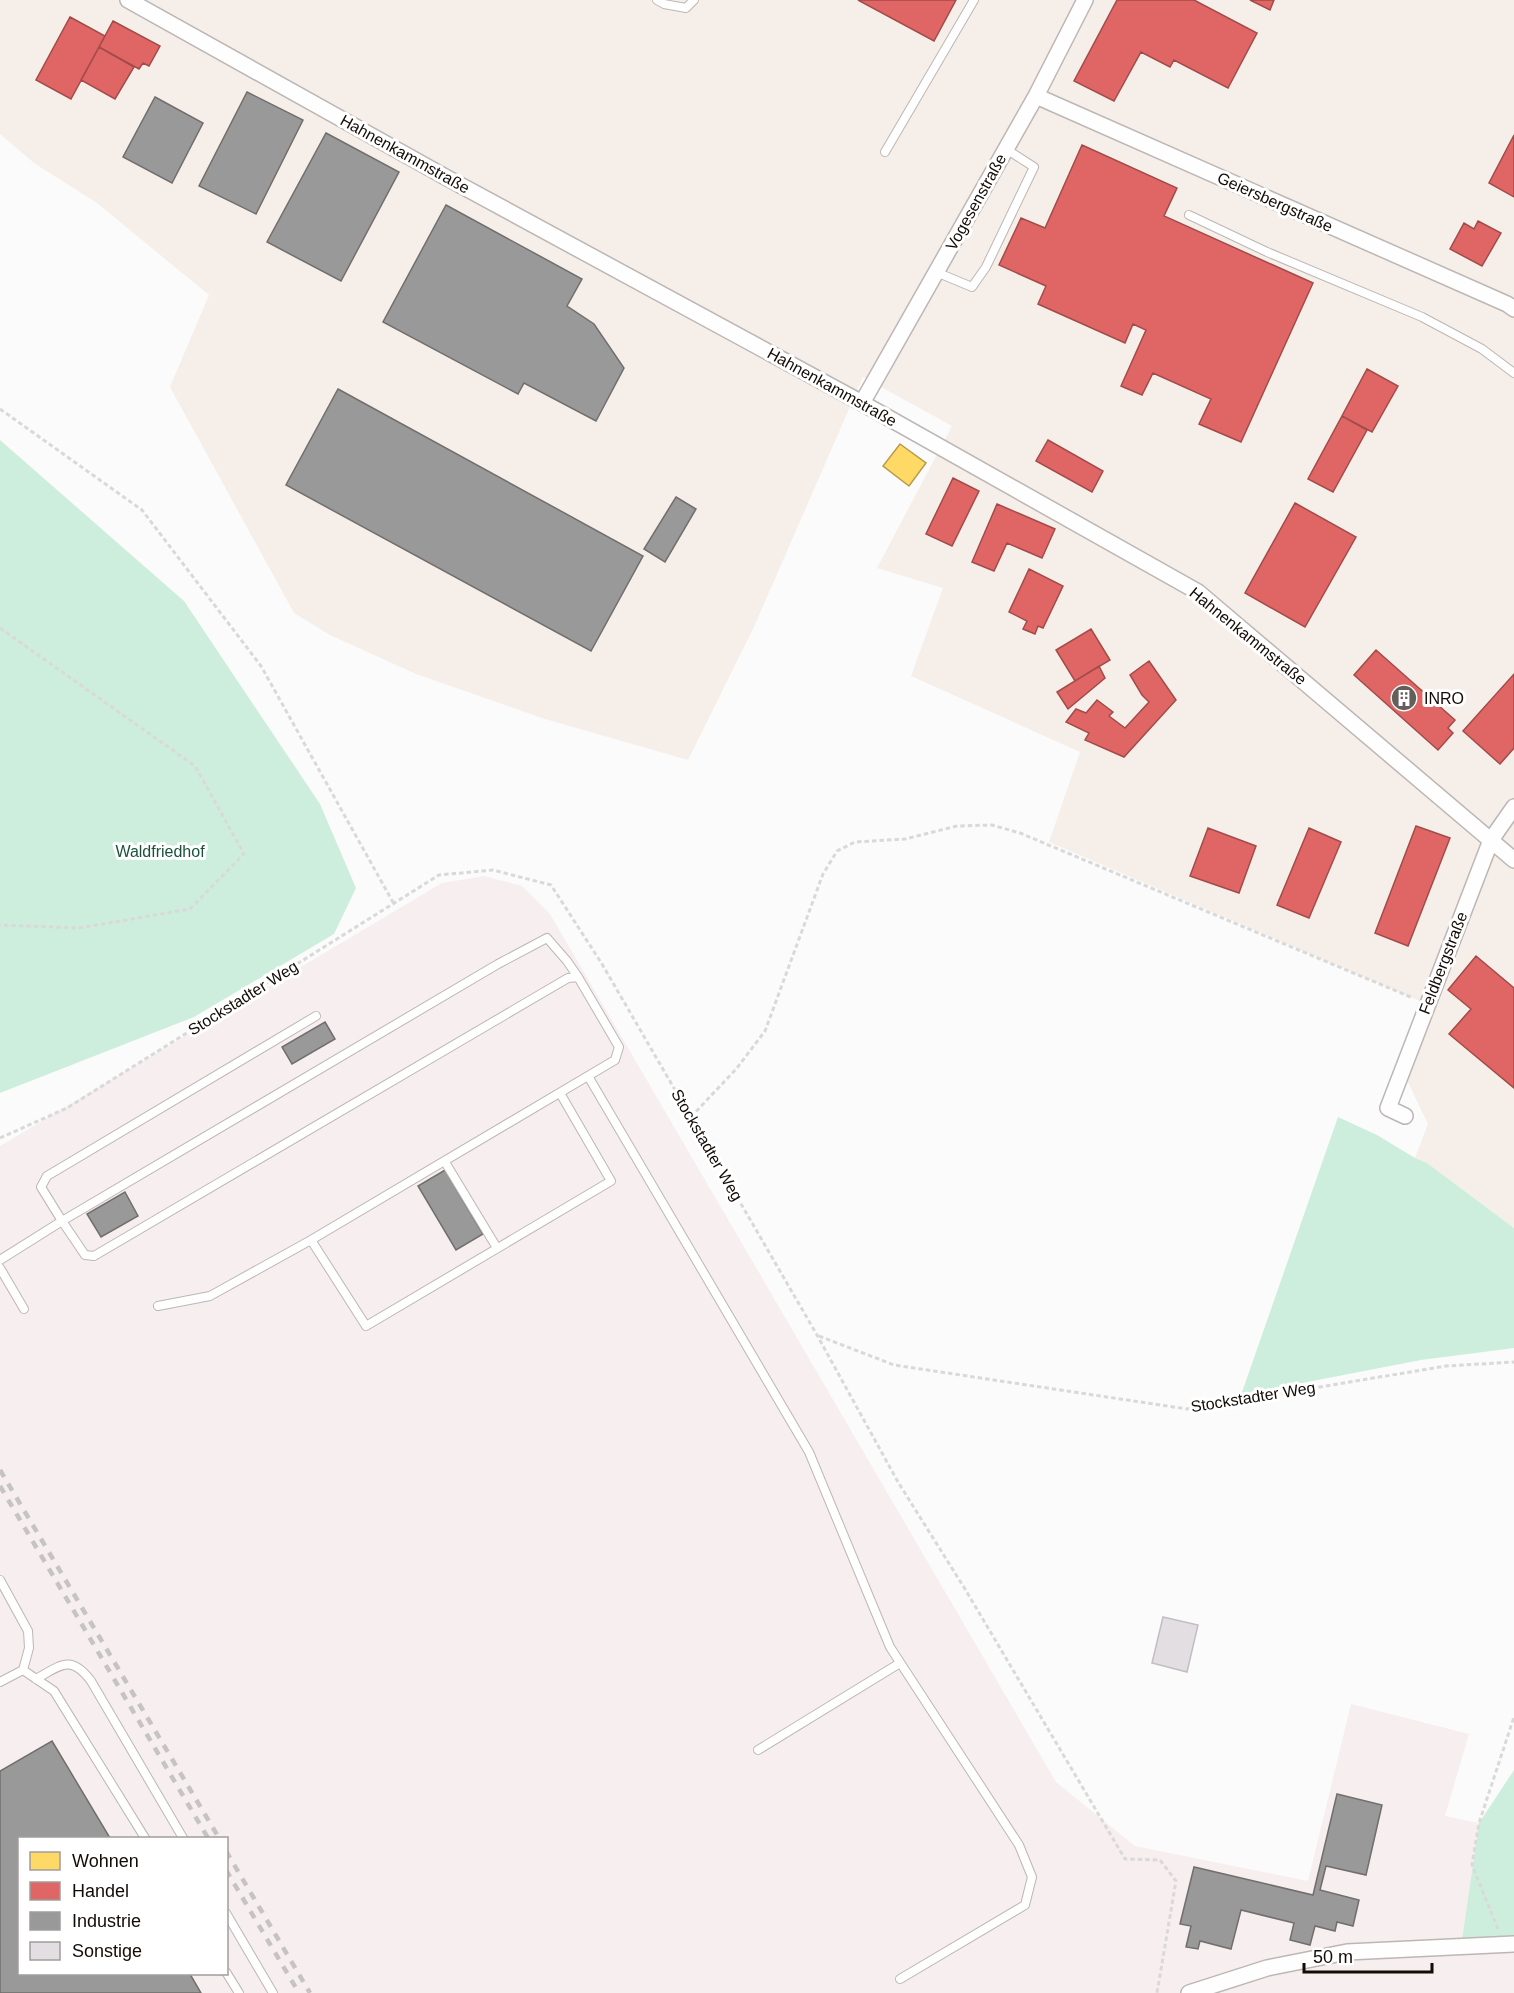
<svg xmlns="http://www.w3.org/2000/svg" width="1514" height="1993" font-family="Arial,sans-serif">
<rect width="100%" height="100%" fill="#fbfbfb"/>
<path fill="#f6eee9" d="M 0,0 L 1514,0 L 1514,1228 L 1427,1163 L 1415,1158 L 1428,1124 L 1406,1078 L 1434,1007 L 1049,842 L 1080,752 L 911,676 L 943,588 L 877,568 L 952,426 L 863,377 L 753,629 L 688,760 L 545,719 L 416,674 L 330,635 L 294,613 L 170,387 L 209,295 L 97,203 L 34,163 L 0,134 Z"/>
<path fill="#f7eef0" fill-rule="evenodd" d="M 484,876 L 522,886 L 550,914 L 1056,1782 L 1135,1846 L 1308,1881 L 1351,1704 L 1469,1734 L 1445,1816 L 1479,1823 L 1461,1946 L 1514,1944 L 1514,1993 L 0,1993 L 0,1146 L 442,883 ZM 20,1838 L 226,1838 L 226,1974 L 20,1974 Z"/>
<path fill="#ceeedd" d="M 0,440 L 184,601 L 320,804 L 356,888 L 334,934 L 194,1017 L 0,1093 Z
M 1338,1117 L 1377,1135 L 1415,1158 L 1427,1163 L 1514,1228 L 1514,1348 L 1421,1360 L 1241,1395 Z
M 1514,1770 L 1514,1944 L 1461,1946 L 1479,1823 Z"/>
<path fill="#ffd966" stroke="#b89b49" stroke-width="1.5" d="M 900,444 L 926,463 L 909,486 L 883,466 Z"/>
<path fill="#e06666" stroke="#a24b49" stroke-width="1.5" d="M 858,0 L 956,0 L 934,41 Z
M 1117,0 L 1194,0 L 1257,33 L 1228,88 L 1174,60 L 1170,67 L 1141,52 L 1114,101 L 1074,81 Z
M 1250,0 L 1274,0 L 1270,10 Z
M 70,17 L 105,36 L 71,99 L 36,80 Z
M 113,21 L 160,46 L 149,66 L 143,63 L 139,69 L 99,47 Z
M 99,47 L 134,67 L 115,99 L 81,80 Z
M 1514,135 L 1514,197 L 1489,183 Z
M 1082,145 L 1177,188 L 1164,216 L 1313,283 L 1241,442 L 1199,424 L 1211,399 L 1153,373 L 1142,395 L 1121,386 L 1146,330 L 1133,324 L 1125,343 L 1038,304 L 1046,286 L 999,265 L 1021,218 L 1045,228 Z
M 1478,221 L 1501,233 L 1482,266 L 1450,249 L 1464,223 L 1474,229 Z
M 1367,369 L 1398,386 L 1372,432 L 1342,416 Z
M 1342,416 L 1367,430 L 1333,492 L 1308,479 Z
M 1048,440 L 1103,471 L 1092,492 L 1036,461 Z
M 953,478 L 979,491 L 952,546 L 926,534 Z
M 1295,503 L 1356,537 L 1305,627 L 1245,593 Z
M 997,504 L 1055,529 L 1042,558 L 1007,543 L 994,571 L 972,562 Z
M 1029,569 L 1063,586 L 1043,628 L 1038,626 L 1035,634 L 1023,629 L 1027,621 L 1009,612 Z
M 1091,629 L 1110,660 L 1075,681 L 1056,650 Z
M 1376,650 L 1455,720 L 1448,728 L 1453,733 L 1438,750 L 1354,675 Z
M 1149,661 L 1176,700 L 1124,757 L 1085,740 L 1089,733 L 1066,722 L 1076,709 L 1086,713 L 1097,700 L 1113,712 L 1109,716 L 1125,728 L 1149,702 L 1142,695 L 1130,675 Z
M 1099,666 L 1105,678 L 1068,709 L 1057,692 Z
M 1514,674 L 1514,748 L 1500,764 L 1463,731 Z
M 1416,826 L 1450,838 L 1408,946 L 1375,933 Z
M 1208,828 L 1256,846 L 1239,893 L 1190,876 Z
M 1309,828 L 1341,842 L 1309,918 L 1277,905 Z
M 1476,956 L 1514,988 L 1514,1088 L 1449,1034 L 1471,1009 L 1448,990 Z"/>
<path fill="#999" stroke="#716e6d" stroke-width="1.5" d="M 247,92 L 303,120 L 256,214 L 199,186 Z
M 155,97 L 203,123 L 172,183 L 123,157 Z
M 326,133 L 399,172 L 341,281 L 267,242 Z
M 446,205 L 582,279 L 567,306 L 594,324 L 624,368 L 596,421 L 524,383 L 518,394 L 383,322 Z
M 338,389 L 643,556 L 591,651 L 286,485 Z
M 676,497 L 696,509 L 665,562 L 644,549 Z
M 325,1022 L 335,1039 L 292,1064 L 282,1047 Z
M 445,1170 L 483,1234 L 456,1250 L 418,1186 Z
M 125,1192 L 138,1216 L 101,1237 L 87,1214 Z
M 52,1741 L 110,1838 L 20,1838 L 20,1974 L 190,1974 L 201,1993 L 0,1993 L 0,1771 Z
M 1337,1794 L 1382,1805 L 1366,1875 L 1326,1866 L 1320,1890 L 1359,1900 L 1353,1926 L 1337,1922 L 1335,1931 L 1315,1926 L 1310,1945 L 1290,1940 L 1294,1923 L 1241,1910 L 1231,1949 L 1200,1941 L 1198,1949 L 1186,1947 L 1191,1926 L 1180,1924 L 1194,1867 L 1313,1895 Z"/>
<path fill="#e3dee1" stroke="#c3bec1" stroke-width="1.5" d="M 1163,1617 L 1198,1625 L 1187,1672 L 1152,1663 Z"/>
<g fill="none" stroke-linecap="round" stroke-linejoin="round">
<g stroke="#bcb7b4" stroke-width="10">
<path id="service" d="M 657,0 L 664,4 L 686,8 L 694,0
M 885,152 L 974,0
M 1189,215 L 1267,252 L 1422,317 L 1482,349 L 1514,373
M 936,272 L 972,287 L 986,267 L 1034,167 L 1006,149
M 316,1016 L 47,1176 L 41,1187 L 62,1221 L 498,964 L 547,938 L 567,961 L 578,977
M 588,1076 L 809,1452 L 890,1647 L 1019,1845 L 1032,1877 L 1025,1905 L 900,1979
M 445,1162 L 497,1248
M 311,1240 L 366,1326 L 611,1181 L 560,1093
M 0,1260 L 62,1221 L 85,1255 L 94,1256 L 568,978 L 578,977 L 619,1047 L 615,1060 L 311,1240 L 210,1296 L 158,1306
M 0,1268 L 24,1309
M 0,1580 L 28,1631 L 29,1648 L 23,1670 L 0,1682
M 23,1670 L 54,1691 L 145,1838
M 36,1679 C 61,1665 71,1654 91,1681 L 183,1838
M 758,1750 L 900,1663
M 226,1913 L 273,1993
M 226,1972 L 239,1993"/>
</g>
<g stroke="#bcb7b4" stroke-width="18">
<path id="minor" d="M 128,0 L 449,179 L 862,403 L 1198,592 L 1514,860
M 1036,96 L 1507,304 L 1514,309
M 862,403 L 1036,96 L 1085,0
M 1405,1116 L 1388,1108 L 1491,840 L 1514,807
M 1189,1993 L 1267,1968 L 1347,1952 L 1514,1944"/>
</g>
<path stroke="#dad9d9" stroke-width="3" stroke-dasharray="4.5 3" stroke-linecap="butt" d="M 0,409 L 142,510 L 261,666 L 394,904
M 0,628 L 195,766 L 244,854 L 190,909 L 79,928 L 0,925
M 691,1117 L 737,1068 L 765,1031 L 823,874 L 837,851 L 855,842 L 905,839 L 957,826 L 992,825 L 1020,833 L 1413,998
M 0,1138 L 67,1108 L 439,875 L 493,870 L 551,885 L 602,964 L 817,1335 L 898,1482 L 965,1589 L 1125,1859 L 1160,1860 L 1176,1881 L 1157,1993
M 819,1336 L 894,1365 L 1187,1409 L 1446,1366 L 1514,1362
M 1498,1929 L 1472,1865 L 1479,1823 L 1514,1717"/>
<use href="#service" stroke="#fefefe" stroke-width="8"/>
<use href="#minor" stroke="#fefefe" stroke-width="15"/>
<path stroke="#c5c4c3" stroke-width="4.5" stroke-dasharray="8 8" stroke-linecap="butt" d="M 0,1470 L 219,1838
M 0,1486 L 208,1838
M 226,1851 L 310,1993
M 226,1870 L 299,1993"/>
</g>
<defs>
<g id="building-disc" transform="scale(1.35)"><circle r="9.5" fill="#645f5b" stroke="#fff"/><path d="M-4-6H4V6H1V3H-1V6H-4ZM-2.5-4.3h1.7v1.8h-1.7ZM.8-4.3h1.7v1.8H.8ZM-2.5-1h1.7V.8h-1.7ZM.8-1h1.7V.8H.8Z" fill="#fff"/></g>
</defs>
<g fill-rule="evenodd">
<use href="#building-disc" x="1404" y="698"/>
</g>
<g text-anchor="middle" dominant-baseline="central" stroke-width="6" stroke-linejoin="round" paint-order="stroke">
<g font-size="16" fill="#130b05" stroke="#fff">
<text transform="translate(405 154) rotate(29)">Hahnenkammstraße</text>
<text transform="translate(976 202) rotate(-61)">Vogesenstraße</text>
<text transform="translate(1275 202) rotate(24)">Geiersbergstraße</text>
<text transform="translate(832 387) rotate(29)">Hahnenkammstraße</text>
<text transform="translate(1248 636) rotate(39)">Hahnenkammstraße</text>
<text transform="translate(1443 963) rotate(-69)">Feldbergstraße</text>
<text transform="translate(243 998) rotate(-32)">Stockstadter Weg</text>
<text transform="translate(707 1145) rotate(60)">Stockstadter Weg</text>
<text transform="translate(1253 1397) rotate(-9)">Stockstadter Weg</text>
</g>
<g font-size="16" fill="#130b05" stroke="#fff" text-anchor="start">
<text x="1424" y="698">INRO</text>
</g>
<g font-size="16" fill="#18523a" stroke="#fff">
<text x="160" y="851">Waldfriedhof</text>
</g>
</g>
<rect x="18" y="1837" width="210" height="138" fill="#ffffff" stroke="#a19d9b" stroke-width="1.5"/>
<rect x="30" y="1852" width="30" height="18" fill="#ffd966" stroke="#a19d9b" stroke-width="1.5"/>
<text x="72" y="1867" font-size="18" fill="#130b05">Wohnen</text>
<rect x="30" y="1882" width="30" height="18" fill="#e06666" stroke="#a19d9b" stroke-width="1.5"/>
<text x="72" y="1897" font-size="18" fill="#130b05">Handel</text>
<rect x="30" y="1912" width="30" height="18" fill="#999999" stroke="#a19d9b" stroke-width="1.5"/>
<text x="72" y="1927" font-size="18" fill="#130b05">Industrie</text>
<rect x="30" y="1942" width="30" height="18" fill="#e3dee1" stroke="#a19d9b" stroke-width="1.5"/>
<text x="72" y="1957" font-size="18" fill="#130b05">Sonstige</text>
<path d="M1304 1963v9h128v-9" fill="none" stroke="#130b05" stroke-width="3"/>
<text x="1313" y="1963" font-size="18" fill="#130b05" stroke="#ffffff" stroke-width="4.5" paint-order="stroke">50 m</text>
</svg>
